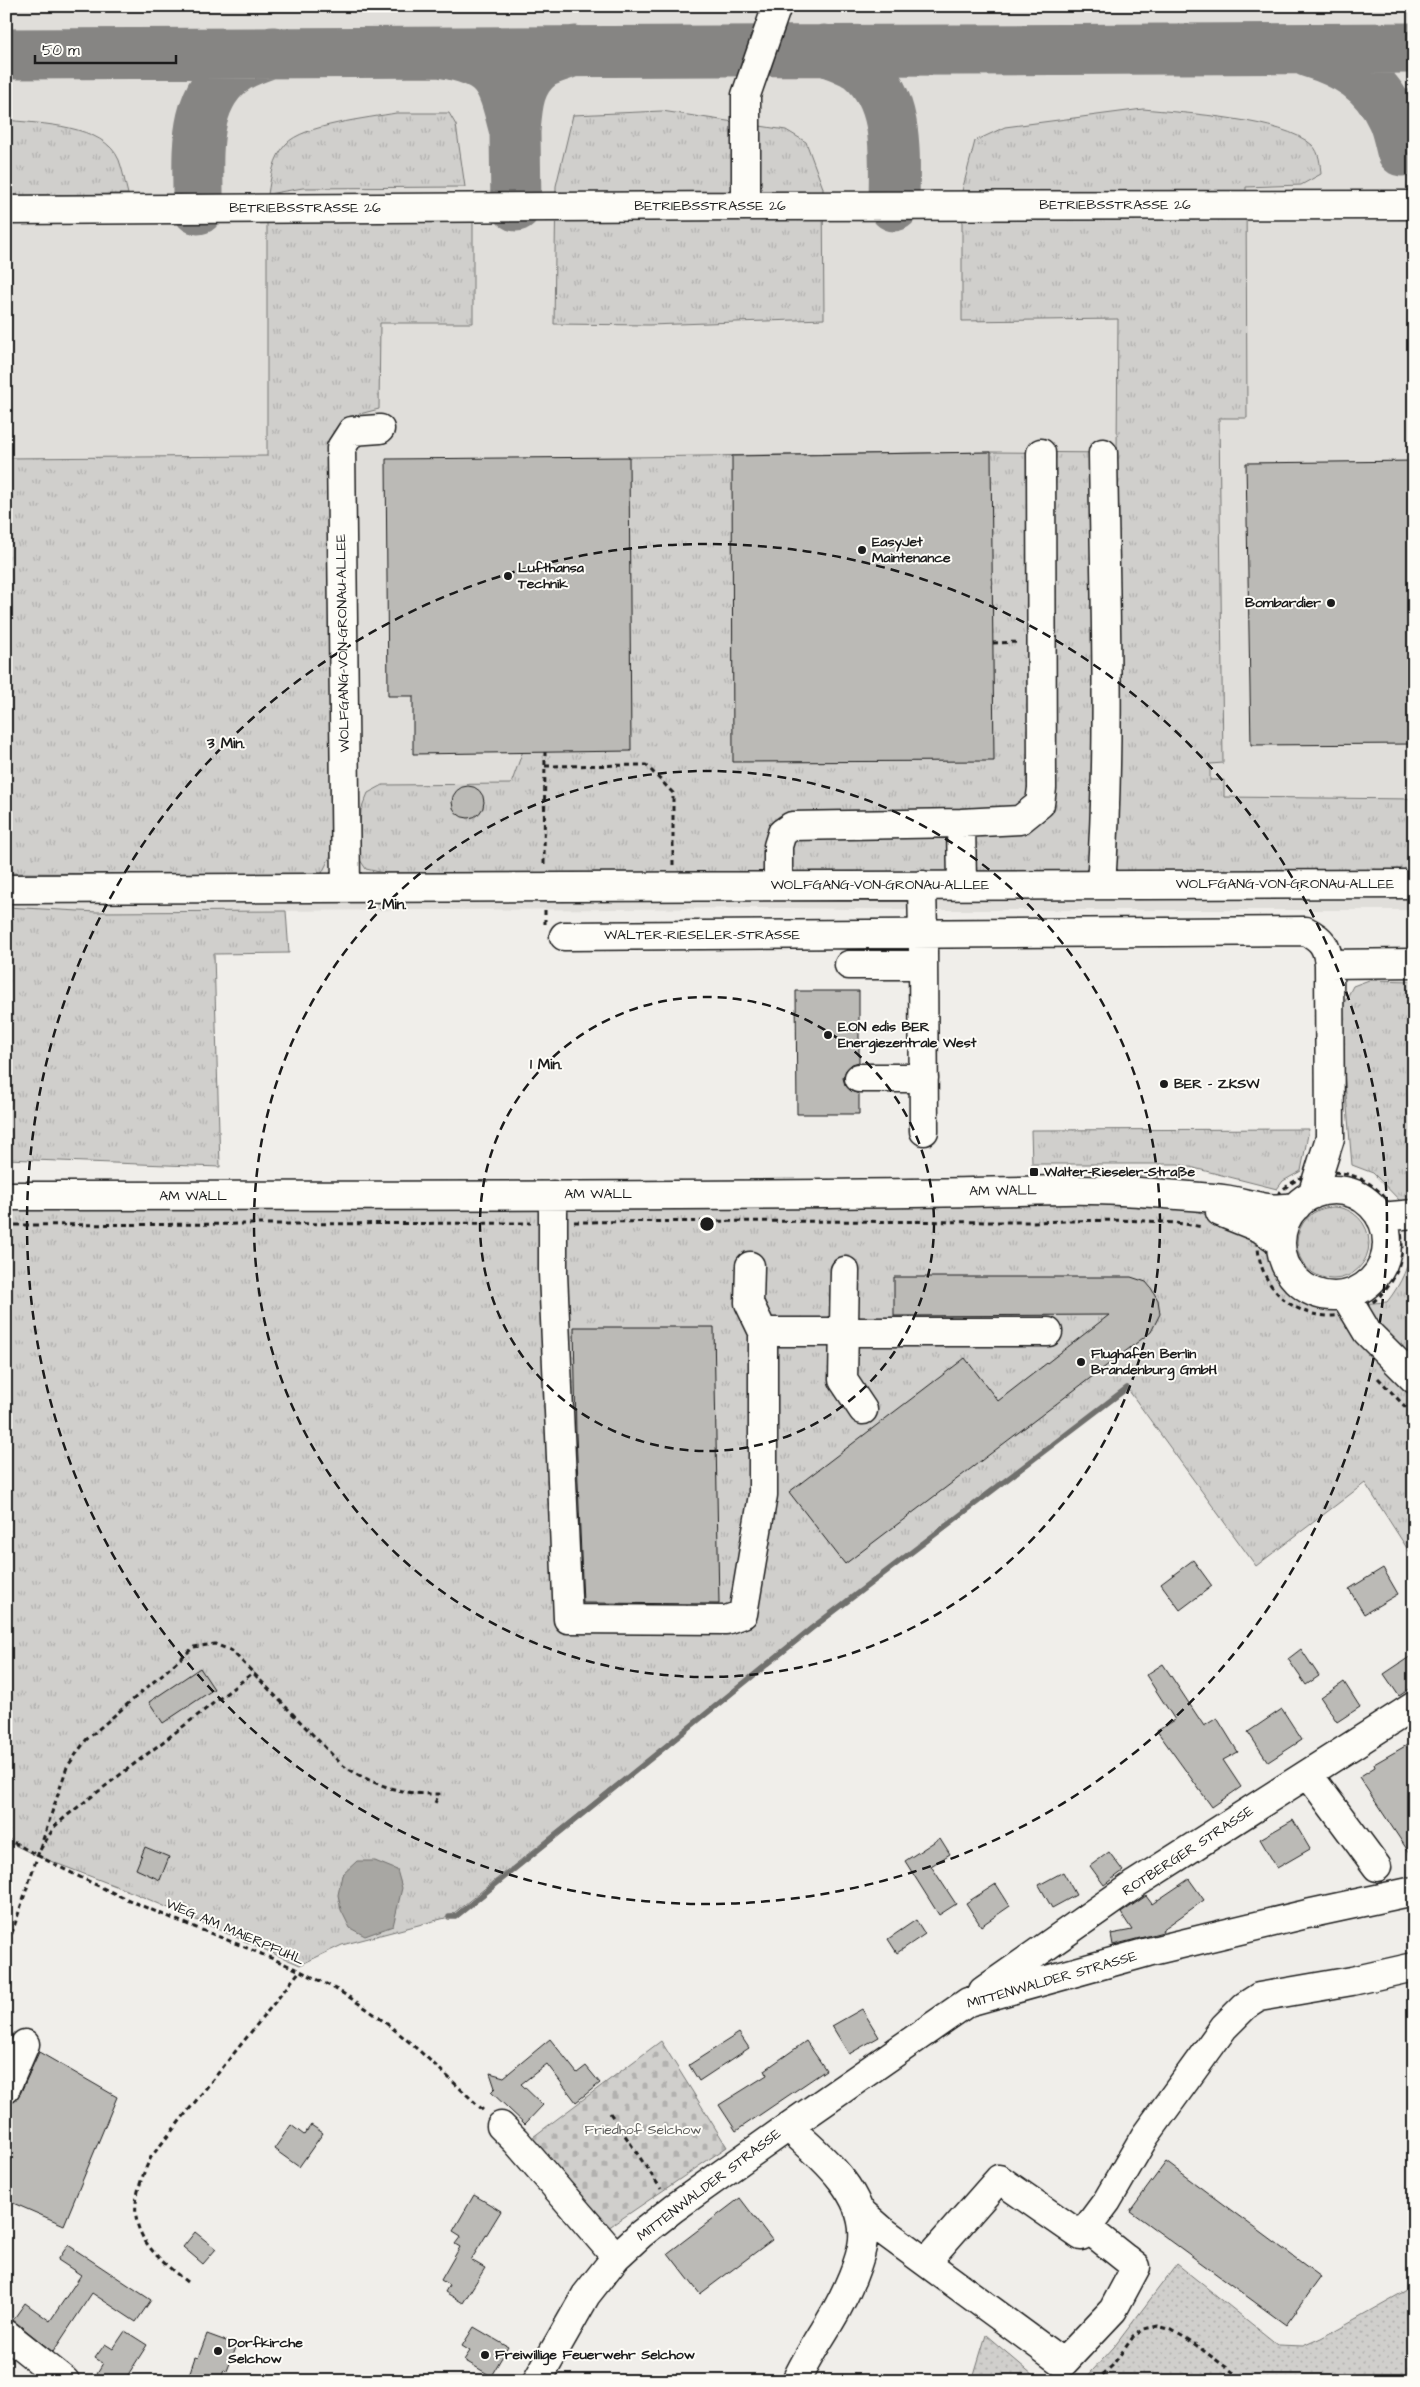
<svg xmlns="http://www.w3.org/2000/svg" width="1420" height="2387" font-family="'Architects Daughter',sans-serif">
<defs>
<pattern id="grass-tufts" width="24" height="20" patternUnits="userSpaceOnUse" patternTransform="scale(1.25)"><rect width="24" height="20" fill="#d0cfcc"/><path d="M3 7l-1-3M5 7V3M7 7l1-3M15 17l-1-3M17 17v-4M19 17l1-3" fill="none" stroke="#b2b1af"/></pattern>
<pattern id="cemetery-stones" width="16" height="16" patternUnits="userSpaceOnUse" patternTransform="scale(1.25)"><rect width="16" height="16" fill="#d0cfcc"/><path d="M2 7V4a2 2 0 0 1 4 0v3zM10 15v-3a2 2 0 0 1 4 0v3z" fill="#b2b1af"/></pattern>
<pattern id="park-dots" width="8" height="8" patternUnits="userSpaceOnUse" patternTransform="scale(1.25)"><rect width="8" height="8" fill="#d0cfcc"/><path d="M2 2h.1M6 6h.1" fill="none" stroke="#b2b1af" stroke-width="1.8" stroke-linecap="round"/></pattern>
</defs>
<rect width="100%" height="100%" fill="#f0eeea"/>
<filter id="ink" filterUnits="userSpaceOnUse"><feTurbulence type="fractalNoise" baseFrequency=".02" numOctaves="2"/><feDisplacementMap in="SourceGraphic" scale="10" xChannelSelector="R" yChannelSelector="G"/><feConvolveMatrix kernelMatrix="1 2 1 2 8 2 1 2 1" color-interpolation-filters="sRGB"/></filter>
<g filter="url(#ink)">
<path fill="#e0deda" d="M 6,6 L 1414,6 L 1414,910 L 922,910 L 787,908 L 97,912 L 6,927 Z"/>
<path fill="url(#grass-tufts)" stroke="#767674" d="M 1143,109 C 1184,113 1284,119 1312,145 C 1320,153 1320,164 1321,174 L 1301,185 L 1246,187 L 1247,418 L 1219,418 L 1223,763 L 1210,764 L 1210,780 L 1224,780 L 1224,797 L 1414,799 L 1414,874 L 384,873 L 366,869 L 358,857 L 361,810 L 368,793 L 383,785 L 511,784 L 629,457 L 991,452 L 1117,453 L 1118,319 L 962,321 L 962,191 L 975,141 L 1005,127 Z
M 662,111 L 786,130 L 806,142 L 823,188 L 824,319 L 649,325 L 554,324 L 556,186 L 573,115 Z
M 396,113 L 449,113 L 456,125 L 465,187 L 303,188 L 268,194 C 271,177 273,158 286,144 C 303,125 369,118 396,113 Z
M 6,120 C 40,124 104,124 119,160 C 123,171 125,183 128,194 L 6,195 Z
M 473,221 L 473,323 L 380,323 L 379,409 L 348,417 L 338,429 L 334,849 L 321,875 L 6,873 L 6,458 L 267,456 L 267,222 Z
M 6,907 L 97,912 L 286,911 L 289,953 L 214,954 L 220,1167 L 6,1159 Z
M 1369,980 L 1414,981 L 1414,1203 L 1404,1205 L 1373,1173 L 1352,1165 L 1339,1013 L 1353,986 Z
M 1309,1129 L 1301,1171 L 1283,1181 L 1277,1189 L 1178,1164 L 1032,1164 L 1031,1130 Z
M 1170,1203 L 1229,1222 L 1264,1245 L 1273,1272 L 1312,1298 L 1344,1305 L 1387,1302 C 1402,1283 1409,1265 1414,1241 L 1414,1559 L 1365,1483 L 1256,1566 L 1127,1388 L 812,1628 L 449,1917 L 342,1945 L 300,1965 L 134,1893 L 37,1856 L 6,1841 L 6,1205 Z
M1297 1243a36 36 0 1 1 72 0a36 36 0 1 1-72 0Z"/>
<path fill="url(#cemetery-stones)" stroke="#767674" d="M 661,2041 L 727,2147 L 605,2230 L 529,2140 Z"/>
<path fill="url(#park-dots)" stroke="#767674" d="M 1177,2264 L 1278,2345 L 1303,2346 L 1321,2338 L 1414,2286 L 1414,2381 L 1083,2381 L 1114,2347 Z
M 986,2335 L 1040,2381 L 972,2381 Z"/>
<path fill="#a8a7a3" stroke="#706f6d" d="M 357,1861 L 375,1861 L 397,1870 L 402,1888 L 393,1926 L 365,1936 L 350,1928 L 341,1910 L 338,1895 L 342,1875 Z"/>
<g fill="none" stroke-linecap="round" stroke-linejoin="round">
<path stroke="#706f6d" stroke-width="5.5" d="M 449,1917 L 455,1917 L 812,1628 L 1127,1388"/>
<path stroke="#868583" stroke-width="51" d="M 824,50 C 836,55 853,60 862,68 C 901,102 894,160 894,206
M 1309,52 C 1346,63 1375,80 1392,117 C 1397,127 1399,140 1402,151 L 1414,114
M 444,53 C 500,63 502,81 515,132 C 517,106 518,81 541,64 C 551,58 564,55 575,51
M 6,54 L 1414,48
M 515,132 L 516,206
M 198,209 C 199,160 189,98 237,67 C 248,60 261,56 273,52"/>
</g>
<path fill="#bbbab6" stroke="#1c1c1c" d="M 991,452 L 994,761 L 733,762 L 732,456 Z
M 629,457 L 631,751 L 413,754 L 413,696 L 388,696 L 386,459 Z
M 1414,461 L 1414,744 L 1251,745 L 1246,463 Z
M452 802a16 16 0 1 1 32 0a16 16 0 1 1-32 0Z
M 796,991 L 859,991 L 859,1062 L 852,1064 L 846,1070 L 843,1078 L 845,1085 L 851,1091 L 859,1094 L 859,1114 L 797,1114 Z
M 894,1277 L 1131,1277 L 1146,1282 L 1151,1288 L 1158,1300 L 1160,1314 L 1151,1332 L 845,1564 L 789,1492 L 965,1358 L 998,1401 L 1109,1315 L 894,1316 Z
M 574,1327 L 714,1327 L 719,1604 L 583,1603 L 576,1433 Z
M 1193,1560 L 1212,1586 L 1180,1610 L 1161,1584 Z
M 1383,1568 L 1398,1594 L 1364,1614 L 1349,1589 Z
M 1301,1649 L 1319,1676 L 1306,1685 L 1288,1659 Z
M 1414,1654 L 1414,1686 L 1399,1696 L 1384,1674 Z
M 1163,1664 L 1204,1726 L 1217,1718 L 1238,1752 L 1223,1760 L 1241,1787 L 1212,1807 L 1157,1731 L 1175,1720 L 1146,1675 Z
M 200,1668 L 214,1689 L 163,1723 L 149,1702 Z
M 1344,1682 L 1360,1707 L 1337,1722 L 1321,1698 Z
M 1282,1709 L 1302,1740 L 1268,1762 L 1248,1732 Z
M 1414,1741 L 1414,1860 L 1359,1777 L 1375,1767 L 1374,1764 Z
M 1293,1820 L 1310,1849 L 1277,1868 L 1260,1839 Z
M 940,1838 L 950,1854 L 931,1866 L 956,1904 L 939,1915 L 905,1861 Z
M 145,1847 L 169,1857 L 160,1880 L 136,1869 Z
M 1109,1852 L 1123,1871 L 1104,1885 L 1090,1866 Z
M 1063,1872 L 1076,1895 L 1052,1908 L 1039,1885 Z
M 1189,1879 L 1204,1900 L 1162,1930 L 1163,1932 L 1113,1945 L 1111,1934 L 1132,1930 L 1121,1913 L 1146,1896 L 1152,1904 Z
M 996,1884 L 1010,1906 L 981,1926 L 966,1903 Z
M 916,1920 L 925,1934 L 897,1953 L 888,1939 Z
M 862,2009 L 879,2037 L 849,2054 L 832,2026 Z
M 739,2033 L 749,2048 L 699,2081 L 689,2065 Z
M 550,2039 L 577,2073 L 586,2066 L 600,2083 L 576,2102 L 547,2064 L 521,2084 L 543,2105 L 525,2124 L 491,2092 L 495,2088 L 490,2073 L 504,2077 Z
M 806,2041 L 826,2070 L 736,2131 L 719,2105 L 767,2075 L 765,2070 Z
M 39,2052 L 117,2097 L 64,2225 L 6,2200 L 6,2107 L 20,2094 Z
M 291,2125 L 304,2135 L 311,2125 L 323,2133 L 299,2167 L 274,2149 Z
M 1166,2162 L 1321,2277 L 1286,2325 L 1130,2211 Z
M 474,2195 L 501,2211 L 471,2260 L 485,2268 L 463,2303 L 445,2292 L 449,2285 L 441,2280 L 460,2247 L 455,2244 L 461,2236 L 453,2231 Z
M 740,2198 L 772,2240 L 700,2294 L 668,2253 Z
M 195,2232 L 216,2249 L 203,2264 L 183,2247 Z
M 68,2245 L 151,2300 L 136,2322 L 92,2293 L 53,2352 L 13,2320 L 25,2303 L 50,2321 L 81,2275 L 58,2260 Z
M 474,2327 L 508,2347 L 491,2376 L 464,2360 L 470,2351 L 462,2346 Z
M 125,2331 L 147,2345 L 124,2381 L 109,2381 L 97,2373 L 103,2363 L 95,2358 L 105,2344 L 113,2349 Z
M 207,2334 L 237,2345 L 227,2371 L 224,2370 L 220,2381 L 187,2381 L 195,2357 L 198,2358 Z"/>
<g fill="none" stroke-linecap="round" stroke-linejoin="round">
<g stroke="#1c1c1c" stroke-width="31">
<path id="minor" d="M 746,206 L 746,95 L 777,6
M 6,210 L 746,206 L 1414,205
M 961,823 L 962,884
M 778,884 L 778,846 L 782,833 L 792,826 L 961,823 L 1020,820 L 1040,804 L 1042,788 L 1041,453
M 922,885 L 923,934
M 1101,885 C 1111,741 1105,597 1103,453
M 346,887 L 341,448 L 352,431 L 380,429
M 6,889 L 1414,884
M 564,936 L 1306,931 C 1322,939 1327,946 1329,964 L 1330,1138 L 1312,1195
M 923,947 L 924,1131
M 1329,964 L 1414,963
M 849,965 L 923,965
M 859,1078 L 924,1078
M1281 1243a53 53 0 1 1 106 0a53 53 0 1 1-106 0Z
M 553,1195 L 553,1273 L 568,1619 L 726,1620 L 743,1614 L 763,1495 L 763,1332 L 749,1303 L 750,1266
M 6,1196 C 359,1195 712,1198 1065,1190 C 1115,1189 1165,1194 1214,1198 C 1246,1200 1264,1214 1297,1206
M 1220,1212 L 1260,1228 L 1281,1242
M 1380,1217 L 1414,1214
M 845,1271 L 843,1380 L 863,1410
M 1345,1295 L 1367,1332 L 1414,1379
M 763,1332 L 1048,1332
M 1308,1774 L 1377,1867
M 983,1991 L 1135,1884 L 1414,1706
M 6,2088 L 25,2044
M 501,2126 L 516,2141 L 616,2257
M 788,2127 C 820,2155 867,2193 863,2240 C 861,2261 846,2293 836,2311 C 823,2335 807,2356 796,2381
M 858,2209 L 882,2230 L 1063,2363 L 1113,2310 L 1136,2267 L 1087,2228
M 926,2262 L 999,2179 L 1081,2236 L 1107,2201 L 1145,2136 L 1224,2027 L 1245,2006 L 1259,1997 L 1352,1981 L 1414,1967
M 6,2334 L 65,2381
M 537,2381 L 586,2295 L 616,2257 L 641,2234 L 674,2208 L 788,2127 L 968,2002 L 1148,1952 L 1307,1914 L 1414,1891"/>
</g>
<path stroke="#1c1c1c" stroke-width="3" stroke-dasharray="5 4" stroke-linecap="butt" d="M 993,643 L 1020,642
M 545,766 L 646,765 L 673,793 L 673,865
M 544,864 L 545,752
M 545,924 L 545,910
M1258 1244a72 72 0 1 1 144 0a72 72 0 1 1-144 0Z
M 574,1222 C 716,1221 857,1221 999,1222 C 1065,1223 1137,1215 1203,1227
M 6,1225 L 531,1223
M 1378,1378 L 1414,1416
M 6,1838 C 46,1861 89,1882 131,1901 C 197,1930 266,1952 330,1986 C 389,2018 437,2067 485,2112
M 40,1850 L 55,1826 L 69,1814 L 254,1672
M 6,1951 L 67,1767 L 86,1740 L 194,1647 L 215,1644 L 232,1651 L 342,1765 C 373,1785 402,1795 439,1794 L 435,1803
M 610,2113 L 661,2189
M 187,2282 C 136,2242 121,2219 151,2157 L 299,1972
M 1096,2381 L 1112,2366 L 1133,2337 L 1144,2329 L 1158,2326 L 1172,2330 L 1189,2340 L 1245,2381"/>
<use href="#minor" stroke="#fdfcf7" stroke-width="28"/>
</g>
</g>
<g fill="none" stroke="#1c1c1c" stroke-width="2.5" stroke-dasharray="9 6">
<circle cx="707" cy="1224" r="227"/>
<circle cx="707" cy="1224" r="453"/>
<circle cx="707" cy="1224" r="680"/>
</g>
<g fill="#1c1c1c" stroke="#fdfcf7" stroke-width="2">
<circle cx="862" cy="550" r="5"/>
<circle cx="508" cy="576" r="5"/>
<circle cx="1331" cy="603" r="5"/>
<circle cx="828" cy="1035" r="5"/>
<circle cx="1164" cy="1084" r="5"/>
<rect x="1029" y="1167" width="10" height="10" rx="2.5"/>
<circle cx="1081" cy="1362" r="5"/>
<circle cx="218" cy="2351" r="5"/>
<circle cx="485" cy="2355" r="5"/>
</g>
<g text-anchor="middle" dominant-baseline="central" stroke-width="4" stroke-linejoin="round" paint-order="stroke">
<g font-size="14" fill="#1c1c1c" stroke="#fdfcf7">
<text x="1115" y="205">BETRIEBSSTRASSE 26</text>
<text x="710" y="206">BETRIEBSSTRASSE 26</text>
<text x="305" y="208">BETRIEBSSTRASSE 26</text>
<text transform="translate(343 643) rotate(-91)">WOLFGANG-VON-GRONAU-ALLEE</text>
<text x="1285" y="884">WOLFGANG-VON-GRONAU-ALLEE</text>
<text x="880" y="885">WOLFGANG-VON-GRONAU-ALLEE</text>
<text x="702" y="935">WALTER-RIESELER-STRASSE</text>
<text transform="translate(1003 1191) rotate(-1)">AM WALL</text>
<text x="598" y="1194">AM WALL</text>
<text x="193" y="1196">AM WALL</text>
<text transform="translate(1188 1851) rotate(-33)">ROTBERGER STRASSE</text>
<text transform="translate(235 1932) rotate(23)">WEG AM MAIERPFUHL</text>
<text transform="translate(1052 1980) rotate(-16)">MITTENWALDER STRASSE</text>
<text transform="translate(709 2185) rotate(-37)">MITTENWALDER STRASSE</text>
</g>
<g font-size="14" font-weight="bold" fill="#1c1c1c" stroke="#fdfcf7" text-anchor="start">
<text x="872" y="542">EasyJet<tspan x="872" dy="16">Maintenance</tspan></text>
<text x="518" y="568">Lufthansa<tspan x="518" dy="16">Technik</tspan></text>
<text x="1321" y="603" text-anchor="end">Bombardier</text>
<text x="838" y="1027">E.ON edis BER<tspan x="838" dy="16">Energiezentrale West</tspan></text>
<text x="1174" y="1084">BER - ZKSW</text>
<text x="1044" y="1172">Walter-Rieseler-Straße</text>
<text x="1091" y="1354">Flughafen Berlin<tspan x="1091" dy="16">Brandenburg GmbH</tspan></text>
<text x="228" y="2343">Dorfkirche<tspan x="228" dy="16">Selchow</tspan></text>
<text x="495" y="2355">Freiwillige Feuerwehr Selchow</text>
</g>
<g font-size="14" fill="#5b5b5a" stroke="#fdfcf7">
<text x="643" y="2130">Friedhof Selchow</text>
</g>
</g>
<circle cx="707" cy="1224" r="8" fill="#1c1c1c" stroke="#fdfcf7" stroke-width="2.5"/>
<g font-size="15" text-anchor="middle" font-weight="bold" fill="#1c1c1c" stroke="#fdfcf7" stroke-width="4" stroke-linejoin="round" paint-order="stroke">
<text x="226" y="748">3 Min.</text>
<text x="387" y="909">2 Min.</text>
<text x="546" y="1069">1 Min.</text>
</g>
<rect width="1420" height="2387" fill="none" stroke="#fdfcf7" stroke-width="25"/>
<rect x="12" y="12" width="1395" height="2362" fill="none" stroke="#1c1c1c" stroke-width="2" filter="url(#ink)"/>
<path d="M35 55v8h141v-8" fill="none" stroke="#1c1c1c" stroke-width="2.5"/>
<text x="42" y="55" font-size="15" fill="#1c1c1c" stroke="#fdfcf7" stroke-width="4" paint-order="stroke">50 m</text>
</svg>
